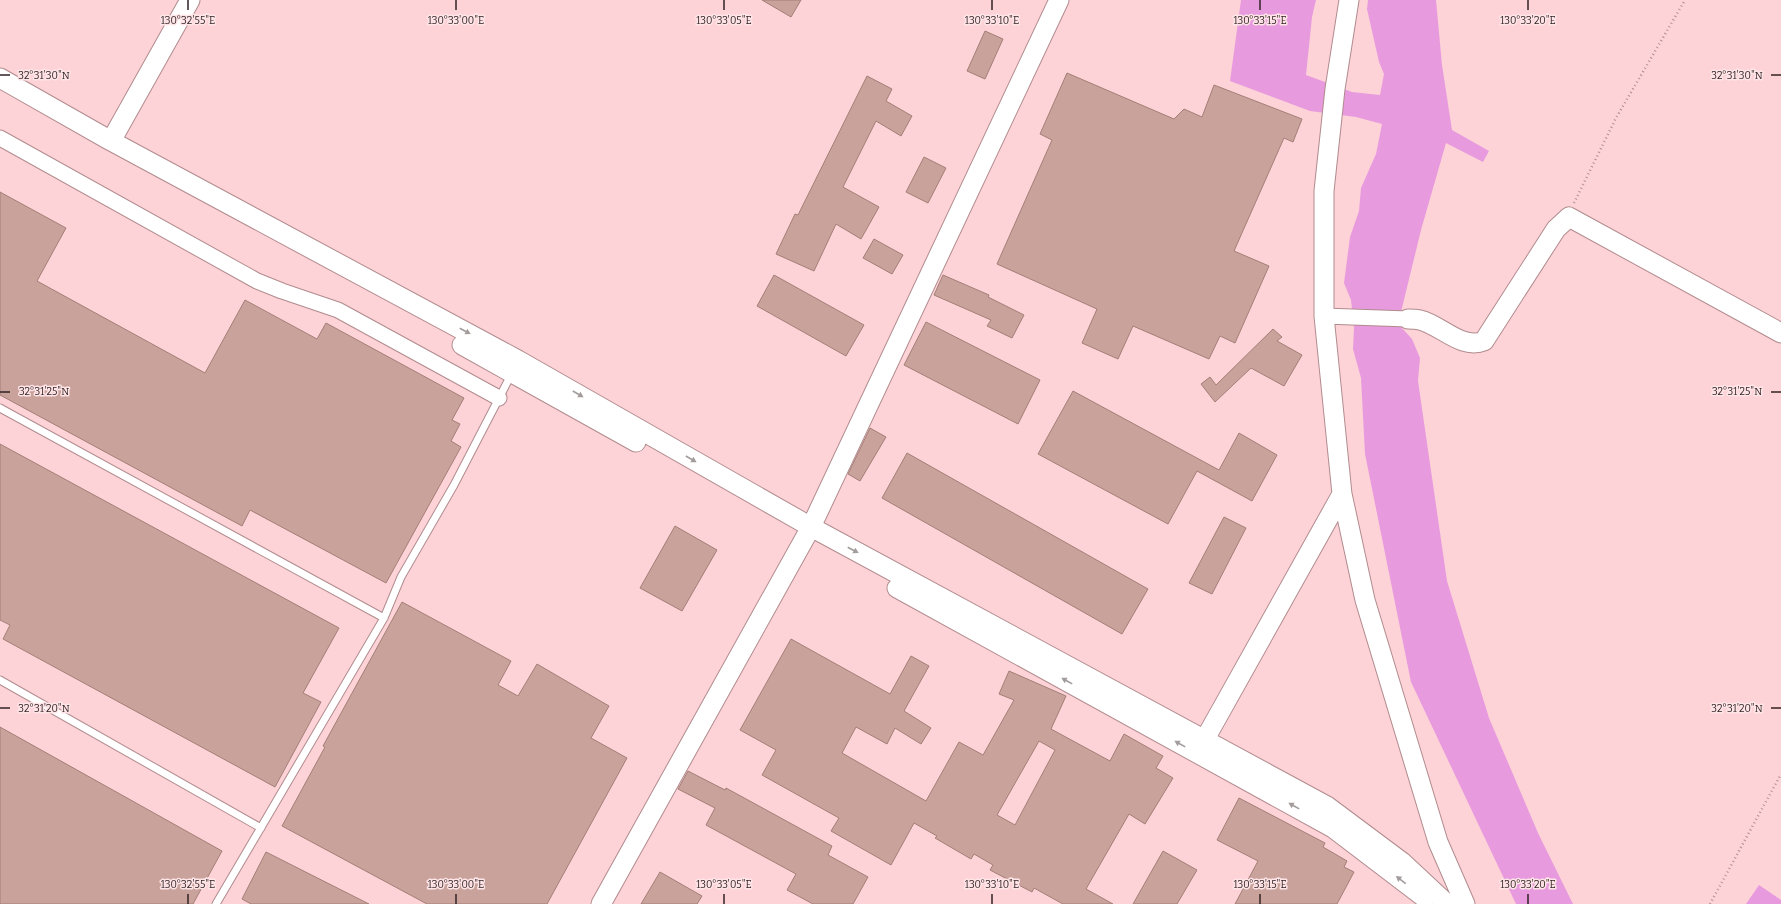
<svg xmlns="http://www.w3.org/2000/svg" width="1781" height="904" font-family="Bitter,serif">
<rect width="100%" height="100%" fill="#fdd3d7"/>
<path fill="#e89ade" d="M 1241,0 L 1316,0 L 1312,17 L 1306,75 L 1352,92 L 1380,95 L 1384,74 L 1379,62 L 1367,9 L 1368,0 L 1436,0 L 1442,65 L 1452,130 L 1489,151 L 1483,162 L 1446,143 L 1421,230 L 1401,312 L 1402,328 L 1412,339 L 1420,358 L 1418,381 L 1447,581 L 1489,718 L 1538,833 L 1573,904 L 1516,904 L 1411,682 L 1365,454 L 1361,378 L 1353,349 L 1354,328 L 1351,300 L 1344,283 L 1350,237 L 1359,211 L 1361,188 L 1376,154 L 1382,124 L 1356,117 L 1310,111 L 1230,81 Z
M 1759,885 L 1781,900 L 1781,904 L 1746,904 Z"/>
<path fill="#c9a39b" stroke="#a37f77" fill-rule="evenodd" d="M 762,0 L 801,0 L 791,17 Z
M 985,31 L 1003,39 L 985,79 L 967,71 Z
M 1067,73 L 1174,119 L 1184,109 L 1202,117 L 1214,85 L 1302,119 L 1293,142 L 1284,138 L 1234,251 L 1269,266 L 1235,343 L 1220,336 L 1209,359 L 1133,326 L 1118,359 L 1082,343 L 1097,309 L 997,264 L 1052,140 L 1040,134 Z
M 867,76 L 892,89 L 886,101 L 912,116 L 901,136 L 876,121 L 843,187 L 879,207 L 861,239 L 836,224 L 814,271 L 776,254 L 795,214 L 798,215 Z
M 924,157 L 946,168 L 928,203 L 906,192 Z
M 0,192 L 66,228 L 37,281 L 205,373 L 245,300 L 317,339 L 326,323 L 464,398 L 452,420 L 460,424 L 451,441 L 461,447 L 386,583 L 250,510 L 242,526 L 0,395 Z
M 874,239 L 903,255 L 892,274 L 863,258 Z
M 774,275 L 864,325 L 846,356 L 757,306 Z
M 943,275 L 989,295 L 988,297 L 1024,315 L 1012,338 L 987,326 L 991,320 L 934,295 Z
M 926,322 L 1040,380 L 1018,424 L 904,365 Z
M 1273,329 L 1282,337 L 1277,341 L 1302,355 L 1284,386 L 1251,368 L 1215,402 L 1201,384 L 1210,377 L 1216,385 Z
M 1073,391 L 1219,470 L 1239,433 L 1277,455 L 1252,501 L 1197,471 L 1168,524 L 1038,454 Z
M 870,428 L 886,437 L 860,481 L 848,474 Z
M 0,444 L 339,628 L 303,693 L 321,702 L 275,787 L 3,639 L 10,625 L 0,620 Z
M 907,453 L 1148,589 L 1122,634 L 882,498 Z
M 1224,517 L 1246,528 L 1212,594 L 1189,583 Z
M 675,526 L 717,550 L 682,611 L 640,588 Z
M 402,602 L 511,661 L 498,685 L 518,696 L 537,664 L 609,706 L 591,738 L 627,758 L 547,904 L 427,904 L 282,826 L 325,747 L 323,746 Z
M 791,639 L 890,694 L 911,656 L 929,666 L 904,711 L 931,728 L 921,744 L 895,728 L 887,744 L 856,727 L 842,753 L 926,801 L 959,742 L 983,755 L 1014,700 L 999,694 L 1009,671 L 1066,696 L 1051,729 L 1110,761 L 1124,734 L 1163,756 L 1156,768 L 1173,778 L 1145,824 L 1129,814 L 1086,889 L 1113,904 L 1063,904 L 1034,888 L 1032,892 L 990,870 L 993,865 L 974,854 L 971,859 L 935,838 L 937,836 L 914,823 L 891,865 L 831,831 L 839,818 L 762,775 L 776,750 L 740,730 ZM 1039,741 L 1055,750 L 1015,825 L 997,815 Z
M 0,727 L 222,851 L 193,904 L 0,904 Z
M 688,771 L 725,790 L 726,788 L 832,846 L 828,855 L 868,877 L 853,904 L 813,904 L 787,890 L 796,874 L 706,825 L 715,808 L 678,789 Z
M 1239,798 L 1325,843 L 1323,847 L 1347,861 L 1344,867 L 1354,872 L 1337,904 L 1235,904 L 1258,861 L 1217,840 Z
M 1163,851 L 1197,870 L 1177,904 L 1133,904 Z
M 266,852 L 369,904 L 251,904 L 242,899 Z
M 660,872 L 702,896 L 697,904 L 641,904 Z"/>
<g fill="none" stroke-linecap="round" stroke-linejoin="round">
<g stroke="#b18b8e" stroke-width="9">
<path id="service" d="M 0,408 L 384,618
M 0,680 L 261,828
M 216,904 L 384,618 L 401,577 L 454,485 L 512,373"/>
</g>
<g stroke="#b18b8e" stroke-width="17">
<path id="minor" d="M 0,138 L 257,281 L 282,291 L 338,310 L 499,398
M 1324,316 L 1408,319"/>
</g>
<g stroke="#b18b8e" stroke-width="21">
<path id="tertiary" d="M 1349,0 L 1335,89 L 1324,191 L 1324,316 L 1342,494 L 1365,600 L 1438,842 L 1465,904
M 0,78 L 111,141 L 518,360 L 811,527 L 1327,806 L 1402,862 L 1447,904
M 111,141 L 190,0
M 1408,319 C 1412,319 1416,319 1420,320 C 1441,325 1461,350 1484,341 L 1556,229 L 1569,217 L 1781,333
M 462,345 L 636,442
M 897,588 L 1333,828 L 1425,898
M 1205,739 L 1342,494
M 601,904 L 811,527 L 1059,0"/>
</g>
<path stroke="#b09093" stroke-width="2.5" stroke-dasharray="1 3" stroke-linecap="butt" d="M 1574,203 L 1616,118 L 1685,0
M 1710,904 L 1781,774"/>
<use href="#service" stroke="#fff" stroke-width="7"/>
<use href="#minor" stroke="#fff" stroke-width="15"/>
<use href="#tertiary" stroke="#fff" stroke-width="19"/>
</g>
<defs><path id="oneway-solid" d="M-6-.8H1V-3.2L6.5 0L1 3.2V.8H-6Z"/></defs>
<g fill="#a39c9c">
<use href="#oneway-solid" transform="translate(465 331) rotate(28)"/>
<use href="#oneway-solid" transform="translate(578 394) rotate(30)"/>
<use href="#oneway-solid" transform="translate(691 459) rotate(30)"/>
<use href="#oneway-solid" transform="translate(853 550) rotate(28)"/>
<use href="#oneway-solid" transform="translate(1067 681) rotate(-151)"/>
<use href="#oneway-solid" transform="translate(1180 744) rotate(-151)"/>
<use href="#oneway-solid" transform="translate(1294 806) rotate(-151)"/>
<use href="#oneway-solid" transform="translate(1401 880) rotate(-142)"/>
</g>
<path fill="none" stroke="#322324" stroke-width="1.5" d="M 188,0 L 188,10M 456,0 L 456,10M 724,0 L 724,10M 992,0 L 992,10M 1260,0 L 1260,10M 1528,0 L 1528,10M 0,75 L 10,75M 1771,75 L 1781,75M 0,392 L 10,392M 1771,392 L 1781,392M 0,708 L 10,708M 1771,708 L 1781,708M 188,894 L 188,904M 456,894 L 456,904M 724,894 L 724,904M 992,894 L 992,904M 1260,894 L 1260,904M 1528,894 L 1528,904"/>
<g font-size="10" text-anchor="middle" fill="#322324" stroke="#ffe5e7" stroke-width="3" stroke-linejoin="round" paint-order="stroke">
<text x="188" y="24">130°32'55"E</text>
<text x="456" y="24">130°33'00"E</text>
<text x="724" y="24">130°33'05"E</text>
<text x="992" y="24">130°33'10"E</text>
<text x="1260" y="24">130°33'15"E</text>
<text x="1528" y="24">130°33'20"E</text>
<text x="44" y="79">32°31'30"N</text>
<text x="1737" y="79">32°31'30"N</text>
<text x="44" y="395">32°31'25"N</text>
<text x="1737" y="395">32°31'25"N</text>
<text x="44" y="712">32°31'20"N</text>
<text x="1737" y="712">32°31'20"N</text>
<text x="188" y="888">130°32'55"E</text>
<text x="456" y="888">130°33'00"E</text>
<text x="724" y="888">130°33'05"E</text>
<text x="992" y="888">130°33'10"E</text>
<text x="1260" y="888">130°33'15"E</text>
<text x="1528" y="888">130°33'20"E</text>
</g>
</svg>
